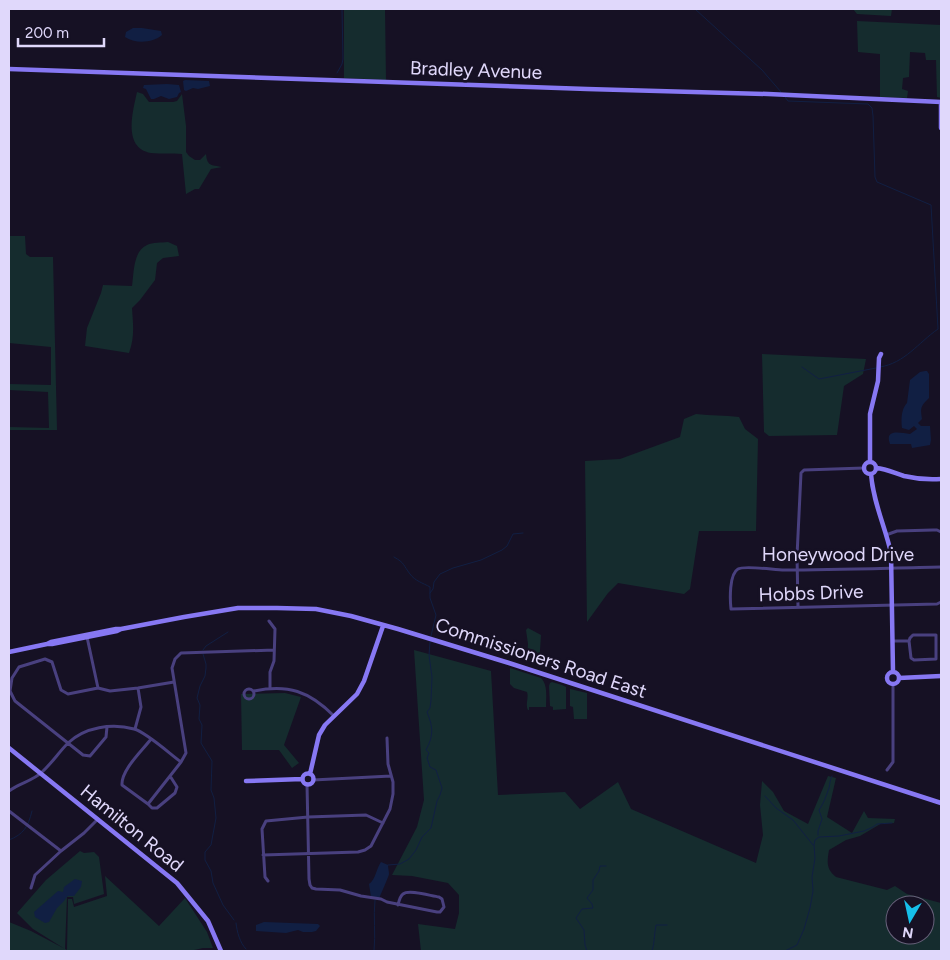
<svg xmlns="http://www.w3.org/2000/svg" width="950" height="960" font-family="Figtree,sans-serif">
<rect width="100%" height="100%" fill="#161124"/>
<path fill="#152c2e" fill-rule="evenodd" d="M 344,9 L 385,9 L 386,80 L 344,78 Z
M 853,9 L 892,9 L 891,16 L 857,14 Z
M 857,21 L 941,25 L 941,98 L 937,97 L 936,60 L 926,60 L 925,53 L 910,52 L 909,77 L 903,78 L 902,89 L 908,91 L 907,98 L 880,97 L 880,54 L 858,52 Z
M 137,92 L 143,94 L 149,102 L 173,102 L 177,101 L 182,94 L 186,126 L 186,152 L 189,156 L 195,160 L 200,160 L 206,154 C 207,166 211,165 222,167 L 211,169 L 199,189 L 195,189 L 186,194 L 182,154 C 172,153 161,154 151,153 C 122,148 133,111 137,92 Z
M 9,236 L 25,236 L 26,254 L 30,257 L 53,257 L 57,430 L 9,430 L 9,427 L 49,428 L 48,392 L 9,390 L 9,384 L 51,385 L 51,347 L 9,343 Z
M 168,242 L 177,246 L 179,256 L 163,258 L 157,263 L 155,280 L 140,300 L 132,308 C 133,324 135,337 129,353 L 85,346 L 87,328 L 101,293 L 103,285 L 132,286 C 134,273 133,251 147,245 C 153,242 161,243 168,242 Z
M 762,354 L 866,359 L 863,374 L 844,386 L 837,435 L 769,436 L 764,432 Z
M 696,414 C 711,416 725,415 739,417 L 745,429 L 758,439 L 756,531 L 699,531 L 690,589 L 684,594 L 618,583 L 608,593 L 587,622 L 585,461 L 620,459 L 680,437 L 684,419 Z
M 528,628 L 541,635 L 539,666 L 527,660 L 528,644 L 526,630 Z
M 414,650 L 491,671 L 498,795 L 565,792 L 580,809 L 618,782 L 631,809 L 756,863 L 763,835 L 760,805 L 762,781 L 773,792 L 784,811 L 808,824 L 828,776 L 836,778 L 827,817 L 852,833 L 864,811 L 868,818 L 895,819 L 894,823 L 882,823 L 860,836 L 846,840 L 829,850 C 827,862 826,869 836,877 L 887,890 L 895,886 L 907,894 L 941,903 L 941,951 L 421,951 L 418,924 L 455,929 L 459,913 L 459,895 L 448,883 L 412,876 L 392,875 L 417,827 L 424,800 ZM 895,905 L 925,905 L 925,935 L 895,935 Z
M 510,668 L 541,678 C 548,685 546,697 546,707 L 529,707 L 529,710 L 528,710 C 525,704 529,698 527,692 L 514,688 L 510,684 Z
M 552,682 L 562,685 L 566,687 L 566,709 L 553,710 L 553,707 L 550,706 L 549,686 L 550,683 Z
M 570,689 L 587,693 L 587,719 L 574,719 L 573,707 L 570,706 Z
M 285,693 L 301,697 L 284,745 L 299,763 L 292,768 L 279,750 L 242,750 L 241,694 Z
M 80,851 L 84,853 L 94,852 L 99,857 L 104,894 L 74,904 L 73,897 L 67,897 L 65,949 L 33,929 L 17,913 L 46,880 Z
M 105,876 L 159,926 L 185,898 L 207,932 L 213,948 L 203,948 L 190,951 L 9,951 L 9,922 L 31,931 L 67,950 L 68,899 L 72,899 L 74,907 L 107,896 Z"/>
<path fill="#111f43" d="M 133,28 L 142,28 L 161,31 L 162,35 C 153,43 135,44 125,37 L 126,32 Z
M 185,80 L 209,81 L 210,86 L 198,89 L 193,88 L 186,91 L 184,90 L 183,81 Z
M 167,84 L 179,85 L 181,92 L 179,93 L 177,97 L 169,99 L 161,96 L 154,99 L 151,99 L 146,89 L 143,88 L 144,85 Z
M 925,371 L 927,371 L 929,374 L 929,398 C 921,406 920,407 922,419 L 918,423 L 921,426 L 930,426 L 931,440 L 930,445 L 912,448 L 911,444 L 890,444 C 884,428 901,433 910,434 L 917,429 L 914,426 L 909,430 L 902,428 C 901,421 901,409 907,403 L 910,380 L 920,372 Z
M 381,862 L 388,865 C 388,868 389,871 389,874 C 389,876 380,896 379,899 L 371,897 L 369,884 C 376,879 376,869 381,862 Z
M 75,879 L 82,881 L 81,887 L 74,896 L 68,896 L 66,898 L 64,901 L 57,908 L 49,922 L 45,923 L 35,917 L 34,912 L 58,891 L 63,892 L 64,887 Z
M 264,922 L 318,924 L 320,926 L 316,931 L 312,932 L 303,932 L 298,930 L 286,933 L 256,931 L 256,925 Z"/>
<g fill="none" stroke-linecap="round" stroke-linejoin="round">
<path stroke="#111f43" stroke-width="1" d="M 695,9 L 762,70 L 781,92
M 337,73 L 342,64 L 343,59 L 342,9
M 785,97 L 788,101 L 868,104 L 872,108 L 873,116 L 875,177 L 877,182 L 931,205 L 938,329 C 918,343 905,363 880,367
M 802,367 L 819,379 L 876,368
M 394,557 C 405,563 403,565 410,574 C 415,581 423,583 430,587 L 430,598 L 436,615 L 431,636
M 430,593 L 433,589 L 434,582 L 440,574 L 453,568 L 481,560 L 502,550 L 507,546 L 513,534 L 523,533
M 203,650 L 206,646 L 228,632
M 203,654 L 206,664 L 206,668 L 205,676 L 200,686 L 197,698 L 200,705 L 199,719 L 202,725 L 201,743 L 212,761 L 211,790 L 214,798 L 216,818 L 211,845 L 205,852 L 205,860 L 211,871 L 213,883 L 223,905 L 234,920
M 765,796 L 776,808 L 793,820 L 813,845
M 818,835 L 818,831 L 822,819 L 819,810 C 824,803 826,796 829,788 C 830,783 830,780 832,776
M 9,840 C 24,834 28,827 32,811
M 388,865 L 400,864 L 409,859 L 416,850 L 422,837 L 431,828 L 437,801 L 440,795 L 442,788 L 436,770 L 430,767 L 427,758 L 429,753 L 426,750 C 434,735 433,727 427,712 L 430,708 L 431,700 L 432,677 L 429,655 L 430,642
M 236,923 C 237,932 240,943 246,949
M 374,951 C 376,934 373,917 375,900
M 587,951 L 585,945 L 584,930 L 576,918 L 582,909 L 593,908 L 592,904 L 587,898 L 593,890 L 593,880 L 599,871 L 600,866 L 606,866
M 652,951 C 655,942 654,934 656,925 L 667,925
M 785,951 L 797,945 L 804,929 L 810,908 L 813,891 L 812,877 L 815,858 L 814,845 L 815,840 L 819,837 L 839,836 L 864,831 L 873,827 L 877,824 L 892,823"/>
<path stroke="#49407f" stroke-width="3" d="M 886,535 L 897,531 L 933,530 L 937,530 L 941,532
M 941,567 C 889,568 836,570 784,570 C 775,570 744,565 738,569 C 729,574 730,600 731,609 L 937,604 L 941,602
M 798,607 L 797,556 L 801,473 L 804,470 L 864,468
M 269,621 L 275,629 L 274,661 L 270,672 L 270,688
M 87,637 L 98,688
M 893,641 L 909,641 L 910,638 L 913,635 L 936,635 L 936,659 L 914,660 L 911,658 L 909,641
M244 694a5 5 0 1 1 10 0a5 5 0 1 1-10 0Z
M 254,691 C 288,684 309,691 334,716
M 107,727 L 106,737 L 90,756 L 83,755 L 15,701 L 10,691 L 12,678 L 19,667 L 45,659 L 52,662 L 61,690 L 68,694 L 98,688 L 110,691 L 138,688 L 174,682
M 135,729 L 141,707 L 138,688
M 151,739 C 142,751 121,770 122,785 L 148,804 L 181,762 L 186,753 L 172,668 L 175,659 L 181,653 L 274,650
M 887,770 L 893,762 L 893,684
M 313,780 L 391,776
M 307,784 L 309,879 L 310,885 L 312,888 L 316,889 L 340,890 L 361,896 L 381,899 L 387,902 L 437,912 L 440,912 L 444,907 L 442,899 L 439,897 C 431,896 409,889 403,894 C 400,896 399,901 398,905
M 9,791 C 19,783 33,781 42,772 C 52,763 59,752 68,743 C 85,727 112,723 134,729 C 146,732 170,754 181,762
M 148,804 L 152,808 L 157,808 L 175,793 L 177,787 L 170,776
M 9,811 L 61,851
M 263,855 L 358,852 L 365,850 L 371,846 L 390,809 L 393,794 L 393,782 L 388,764 L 387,738
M 268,881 L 265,877 L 262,829 L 266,821 L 308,817 L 366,815 L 383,823
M 31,888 L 35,875 L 61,851 L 84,833 L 98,819"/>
<path stroke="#8778f3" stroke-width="4.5" d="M 9,69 L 587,89 L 768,94 L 941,102
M 941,102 L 941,128
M 870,462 L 870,414 L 878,381 L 879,358 L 881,354
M864 468a6 6 0 1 1 12 0a6 6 0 1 1-12 0Z
M 876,468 C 887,469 894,473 904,476 C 917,479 928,480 941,479
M 871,474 C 873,502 885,526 891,553 L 893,672
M 121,629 L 117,631 L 52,644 L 47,644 L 51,642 L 116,629 L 121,629 L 184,617 L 238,608 L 277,608 L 316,609 L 351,616 L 398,629 L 509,663 L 941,803
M 9,652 L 47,644
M887 678a6 6 0 1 1 12 0a6 6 0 1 1-12 0Z
M 899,678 L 941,676
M 9,748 L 177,883 L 208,921 L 221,951
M302.5 779a5.5 5.5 0 1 1 11 0a5.5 5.5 0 1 1-11 0Z
M 310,774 L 319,735 L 325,725 L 357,694 L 364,681 L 383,626
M 246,781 L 302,779"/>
</g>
<g text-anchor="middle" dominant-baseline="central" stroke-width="5" stroke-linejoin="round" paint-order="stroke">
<g font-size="19" fill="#e0d8fb" stroke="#161124">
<text transform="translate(476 70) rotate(2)">Bradley Avenue</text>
<text x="838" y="554">Honeywood Drive</text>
<text transform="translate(811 593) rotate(-2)">Hobbs Drive</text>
<text transform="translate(541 658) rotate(18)">Commissioners Road East</text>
<text transform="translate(132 828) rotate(39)">Hamilton Road</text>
</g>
</g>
<rect width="950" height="960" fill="none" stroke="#e0d8fb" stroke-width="20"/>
<g transform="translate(910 920) rotate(189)"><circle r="24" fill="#161124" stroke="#67617a"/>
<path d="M0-4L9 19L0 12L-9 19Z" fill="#16bfea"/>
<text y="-8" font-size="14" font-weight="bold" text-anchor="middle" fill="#e0d8fb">N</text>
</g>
<path d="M18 38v8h86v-8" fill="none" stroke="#e0d8fb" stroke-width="2.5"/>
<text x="25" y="38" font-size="15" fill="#e0d8fb" stroke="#161124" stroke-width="4" paint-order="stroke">200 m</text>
</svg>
